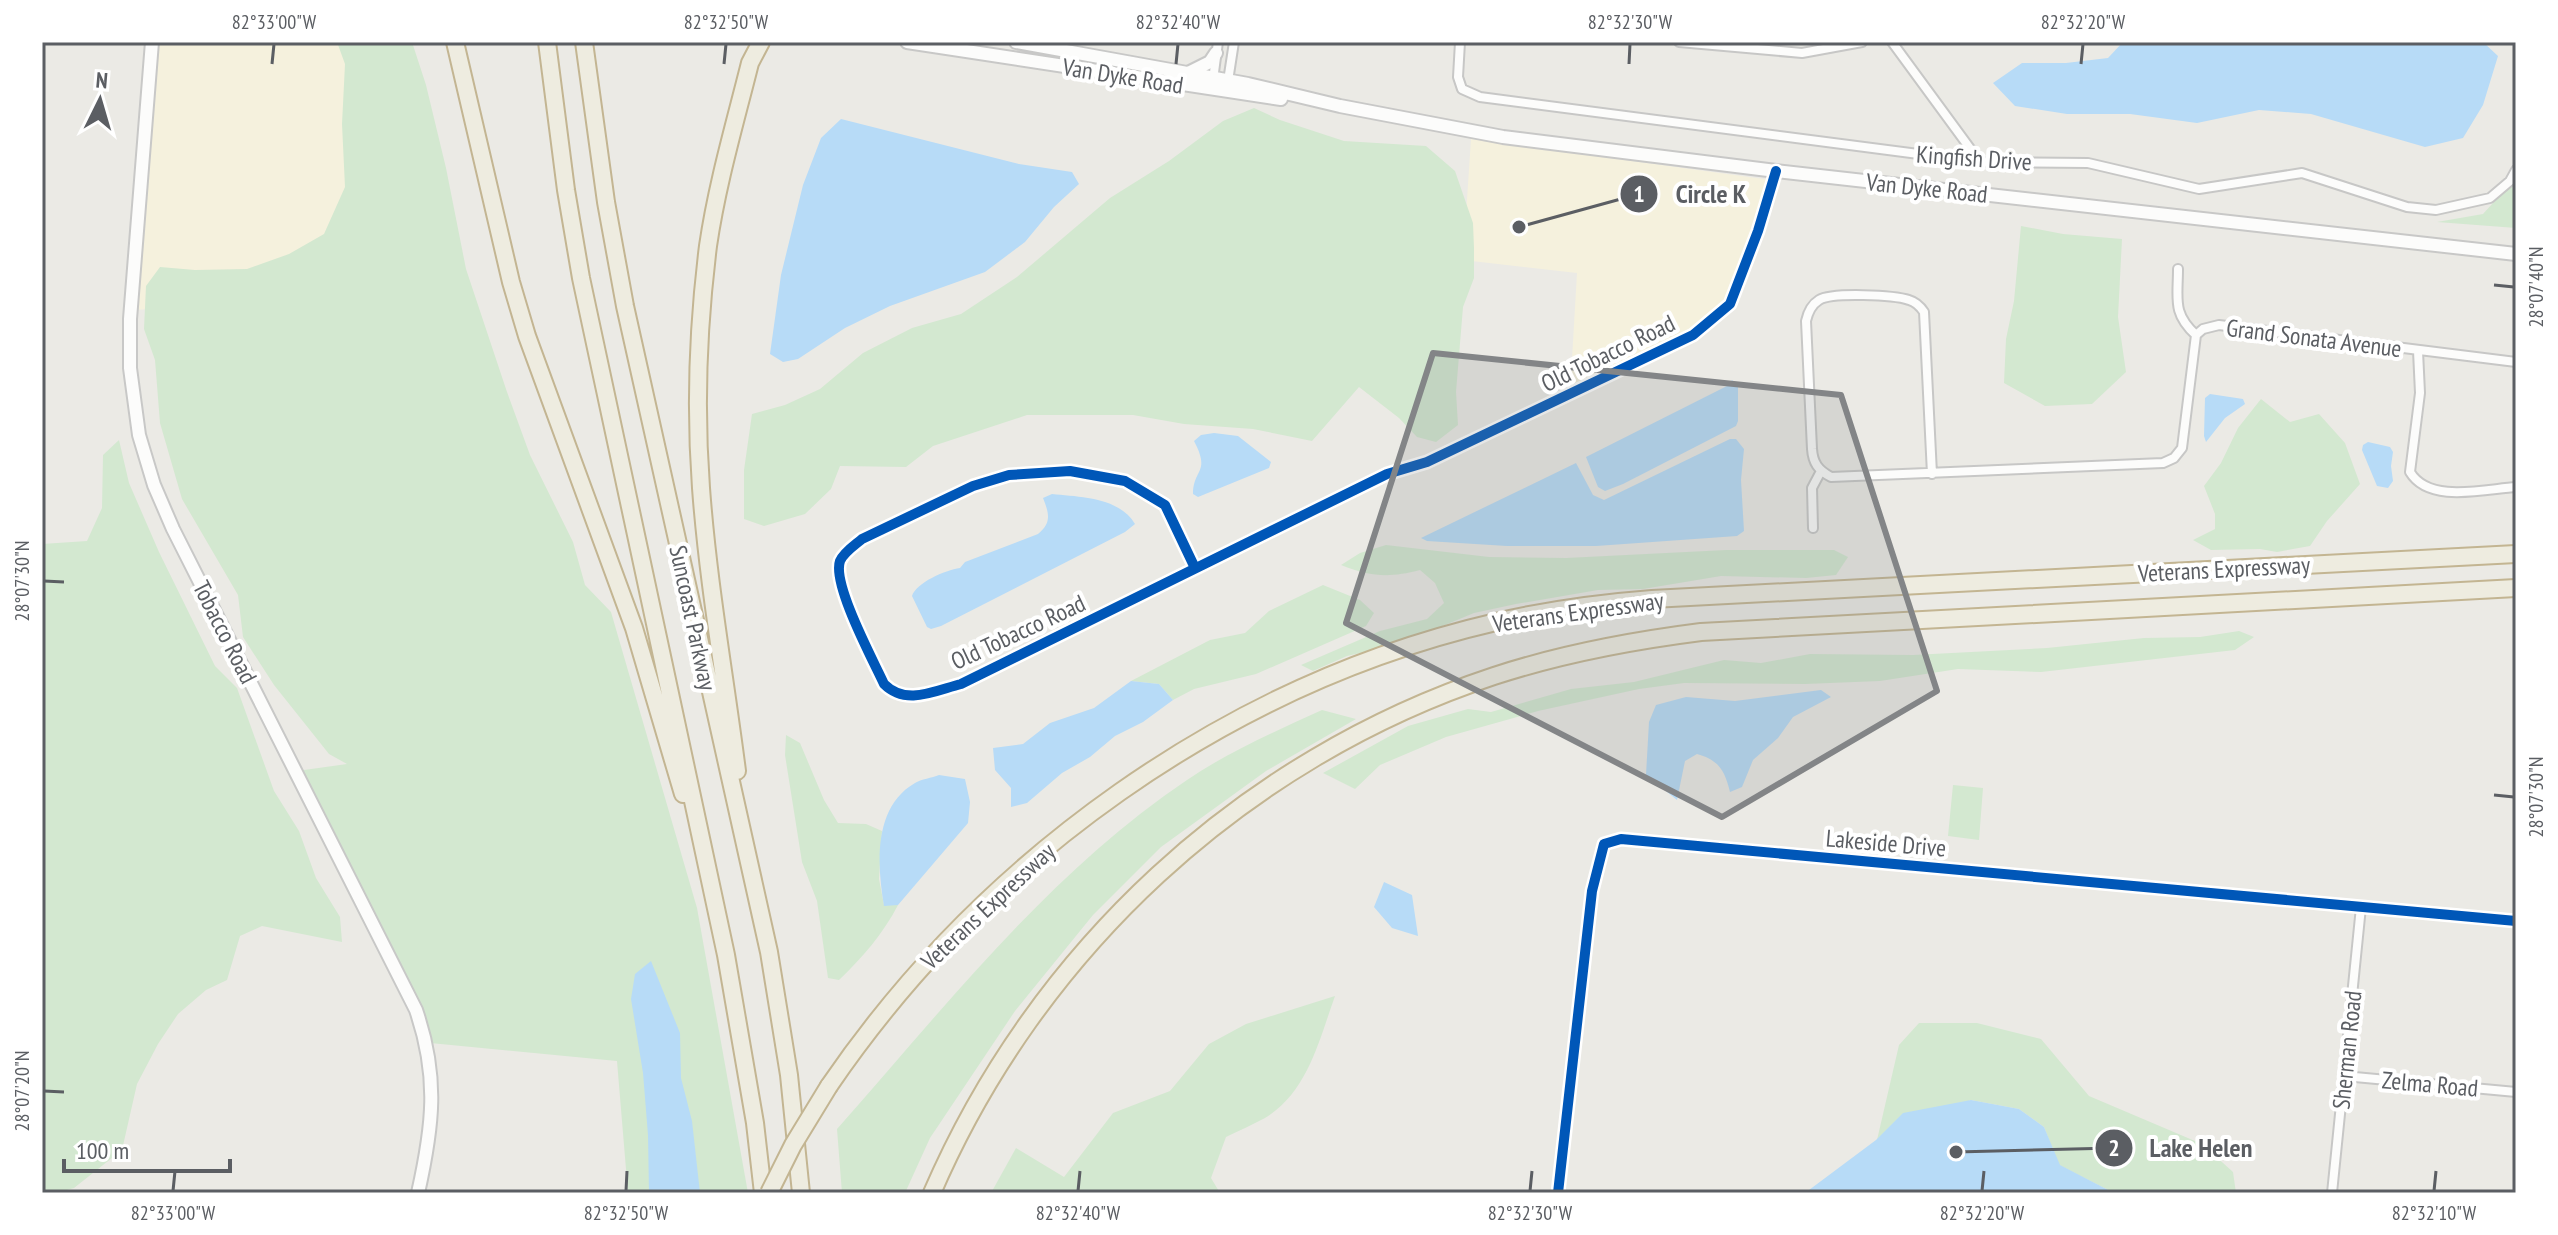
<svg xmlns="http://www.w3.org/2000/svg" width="2558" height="1235" font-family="'PT Sans Narrow',sans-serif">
<rect width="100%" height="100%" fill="#ebeae5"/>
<path fill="#f5f1dd" d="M 159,42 L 392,42 L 428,294 L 134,310 Z
M 1471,139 L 1771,180 L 1727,302 L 1688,333 L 1570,393 L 1577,273 L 1463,260 Z"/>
<path fill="#d3e8d0" d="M 337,42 L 412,42 L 426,85 L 446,168 L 466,269 L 507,392 L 530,455 L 573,542 L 585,585 L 611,612 L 697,908 L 748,1193 L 628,1193 L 617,1061 L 420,1042 L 408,999 L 297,771 L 347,764 L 329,754 L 274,685 L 243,637 L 238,595 L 182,499 L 160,423 L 155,360 L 144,329 L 146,286 L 160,267 L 195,270 L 247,269 L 289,254 L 324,234 L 345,187 L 342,124 L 345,64 Z
M 1254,108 L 1280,120 L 1344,141 L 1426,146 L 1455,171 L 1473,223 L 1474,248 L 1474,278 L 1463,307 L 1456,392 L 1458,425 L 1436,442 L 1417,437 L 1399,418 L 1359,387 L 1312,441 L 1253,429 L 1184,424 L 1133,415 L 1027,415 L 933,446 L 906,467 L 840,466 L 831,489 L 805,514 L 764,526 L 744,519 L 744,470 L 752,414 L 785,405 L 820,389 L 863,353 L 912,328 L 961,314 L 1017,277 L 1110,198 L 1169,161 L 1223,121 Z
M 2511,183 L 2516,183 L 2516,228 L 2437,222 L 2483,214 Z
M 2021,226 L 2063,234 L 2122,239 L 2118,317 L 2126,372 L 2092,404 L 2045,406 L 2004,383 L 2006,339 L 2014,301 Z
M 2261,399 L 2290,422 L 2319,414 L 2345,443 L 2360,484 L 2327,521 L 2310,546 L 2277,552 L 2260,549 L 2211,550 L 2193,540 L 2215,529 L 2215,514 L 2204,486 L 2221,463 L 2238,428 Z
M 119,440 L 129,483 L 159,552 L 215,666 L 237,688 L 274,791 L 299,831 L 316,878 L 340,917 L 342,942 L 262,926 L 240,936 L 227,980 L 206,990 L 178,1014 L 158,1044 L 137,1084 L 122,1150 L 74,1188 L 56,1193 L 42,1193 L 42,544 L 87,541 L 102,508 L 103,455 Z
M 1386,545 L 1489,557 L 1566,558 L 1726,550 L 1834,550 L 1848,557 L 1836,575 L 1806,578 L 1721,576 L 1643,589 L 1598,590 L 1516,604 L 1474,613 L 1399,644 L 1347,656 L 1313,671 L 1301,665 L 1380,631 L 1427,619 L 1444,603 L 1435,583 L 1420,570 C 1389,578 1371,577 1341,565 L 1360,553 Z
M 1323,585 L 1360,600 L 1374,613 L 1366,626 L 1256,674 L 1194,689 L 1173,700 L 1159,684 L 1131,681 L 1210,640 L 1245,633 L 1269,611 Z
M 2239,631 L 2254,637 L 2235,650 L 2041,672 L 1958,669 L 1880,681 L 1805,684 L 1684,683 L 1639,689 L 1538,711 L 1446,737 L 1380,765 L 1355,789 L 1323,773 L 1408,726 L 1468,709 L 1491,712 L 1571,689 L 1634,682 L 1724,660 L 1761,663 L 1810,654 L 1913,655 L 2047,648 L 2144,638 L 2200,637 Z
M 1322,710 L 1356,719 L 1266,771 L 1161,847 L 1093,915 L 1015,1011 L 930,1138 L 905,1193 L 842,1193 L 837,1129 C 946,1006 1049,873 1187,780 C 1228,752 1276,731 1322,710 Z
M 786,735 L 800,743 L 824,800 L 838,823 L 866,824 L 882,831 L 879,879 L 884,905 L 898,905 C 883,934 862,958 839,980 L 828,978 L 817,901 L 802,862 L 785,755 Z
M 1953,785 L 1983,788 L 1979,840 L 1948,836 Z
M 1335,996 C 1319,1040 1308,1092 1265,1118 C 1252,1125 1238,1131 1226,1137 L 1211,1178 L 1220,1193 L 991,1193 L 1016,1148 L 1064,1177 L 1113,1113 L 1170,1091 L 1209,1044 L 1246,1024 Z
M 1919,1023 L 1977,1023 L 2041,1039 L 2089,1096 L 2202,1144 L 2233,1172 L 2236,1193 L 2114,1193 L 2059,1165 L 2044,1127 L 2019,1109 L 1971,1100 L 1877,1140 L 1899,1045 Z"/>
<path fill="#b7dbf7" d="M 2123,42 L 2483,42 L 2498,56 L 2483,105 L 2463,138 L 2425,147 L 2311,114 L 2259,110 L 2197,123 L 2130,114 L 2067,114 L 2015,106 L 1993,83 L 2022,63 L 2066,63 L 2108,58 Z
M 841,119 L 1019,164 L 1072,172 L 1079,184 L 1054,207 L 1025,242 L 985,272 L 890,306 L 845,328 L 798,359 L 783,362 L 770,354 L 781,275 L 803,185 L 821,138 Z
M 1732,380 L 1738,386 L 1738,421 L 1736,426 L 1623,484 L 1605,491 L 1598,487 L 1586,457 L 1729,385 Z
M 2210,394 L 2243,399 L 2245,404 L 2225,418 L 2206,442 L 2204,436 L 2205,398 Z
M 1214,433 L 1238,436 L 1271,462 L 1269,468 L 1198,497 L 1193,494 C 1193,469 1211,473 1194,441 L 1201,435 Z
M 1730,439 L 1736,439 L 1744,449 L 1741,480 L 1744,531 L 1737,536 L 1596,546 L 1507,546 L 1427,541 L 1421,538 L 1576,463 L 1593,495 L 1604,500 Z
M 2368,442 L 2390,447 L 2393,452 L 2391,466 L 2393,481 L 2388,488 L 2377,486 L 2362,450 L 2363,445 Z
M 1052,494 C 1080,497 1119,497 1135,524 L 1125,532 L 941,626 L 931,629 L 927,627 L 912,596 C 916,583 945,570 960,568 L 965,562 L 1038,534 C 1052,523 1049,513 1043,498 Z
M 1131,681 L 1159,684 L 1173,700 L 1143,722 L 1115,736 L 1090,757 L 1062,773 L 1027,803 L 1011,807 L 1011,788 L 995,770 L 993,748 L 1023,744 L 1050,723 L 1094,708 Z
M 1821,690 L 1831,697 L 1793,717 L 1778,738 L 1753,760 L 1742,787 L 1730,792 C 1725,771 1719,760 1697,754 L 1685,761 L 1677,800 L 1646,775 L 1649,722 L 1656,705 L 1686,697 L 1735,701 Z
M 939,775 L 965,779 L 970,802 L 968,823 L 898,905 L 884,906 C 877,865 873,807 915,783 C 921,779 932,778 939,775 Z
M 1384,882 L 1412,895 L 1418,936 L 1392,928 L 1374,907 Z
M 651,961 L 680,1033 L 681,1078 L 692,1121 L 700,1193 L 649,1193 L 648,1135 L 643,1073 L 631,999 L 635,974 Z
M 1971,1100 L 2019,1109 L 2044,1127 L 2060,1165 L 2114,1193 L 1805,1193 L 1876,1140 L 1903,1113 Z"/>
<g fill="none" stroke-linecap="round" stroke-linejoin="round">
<g stroke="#c7c7c6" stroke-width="12">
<path id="street" d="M 1460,42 L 1458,77 L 1462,89 L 1480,97 L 1980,162 L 2088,163 L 2199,189 L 2302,173 L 2407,207 L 2436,210 L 2490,198 L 2510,181 L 2516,170
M 1679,42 L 1802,53 L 1862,42
M 1892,42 L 1980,162
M 1213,80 L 1218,42
M 1225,83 L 1228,81 L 1234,42
M 2178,269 C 2178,299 2172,313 2196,335
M 2418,351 L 2420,393 L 2410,472 C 2429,504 2485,489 2516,487
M 1932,474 L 1924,312 C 1920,306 1916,302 1909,300 C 1894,295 1832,292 1819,300 C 1811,305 1808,312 1806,321 L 1812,449 C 1813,463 1818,470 1831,477 L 2163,463 L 2174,458 L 2182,448 L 2196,335 L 2203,329 L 2219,325 L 2516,362
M 1813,528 L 1812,488 L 1821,471
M 1195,568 L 1165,505 L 1125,481 L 1070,471 L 1009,475 L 973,486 L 862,539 C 855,545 844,552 840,561 C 832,584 873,660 884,684 C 906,706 934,691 961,684 L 1387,474 L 1427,462 L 1693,335 L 1730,304 L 1758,231 L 1776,171
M 2344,1076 L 2516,1092
M 1558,1193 L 1592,891 L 1604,844 L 1621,839 L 2516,921
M 2332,1193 L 2361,907"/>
</g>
<g stroke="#c8c8c7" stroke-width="16">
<path id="secondary" d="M 152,42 L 130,319 L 130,368 L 139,435 L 154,485 L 173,529 L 416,1010 C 439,1077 433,1126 418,1193
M 907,42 L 1281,99
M 1016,42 L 1248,84 L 1340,106 L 1503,137 L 1776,171 L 2516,254
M 1190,72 L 1210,62 L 1216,53"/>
</g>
<g stroke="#c3b592" stroke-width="20">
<path id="highway" d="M 455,42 L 511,282 L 527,336 L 634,628 L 683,794
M 547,42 L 566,190 L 581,278 L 726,955 L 755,1123 L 763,1193
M 584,42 L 606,202 L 625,306 L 769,952 L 789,1075 L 801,1193
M 737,771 C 725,677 708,583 701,488 C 695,407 698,326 708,246 C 717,184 735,123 750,63 L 761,42
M 829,1086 C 984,859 1227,684 1496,622 C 1548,610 1600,603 1652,599 L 2516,554
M 932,1193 C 1036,951 1243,759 1494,676 C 1561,654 1630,641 1701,632 L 2516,588"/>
</g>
<use href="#street" stroke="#fcfcfb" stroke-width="8"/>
<use href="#secondary" stroke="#fcfcfb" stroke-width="12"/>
<use href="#highway" stroke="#eeece0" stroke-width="16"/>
<g stroke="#c3b592" stroke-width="20" stroke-linecap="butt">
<path id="highway-bridge" d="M 769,1193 L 793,1145 L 829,1086"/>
</g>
<use href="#highway-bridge" stroke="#eeece0" stroke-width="16"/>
<g stroke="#fff" stroke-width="15">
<path id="cycleway" d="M 1195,568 L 1165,505 L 1125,481 L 1070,471 L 1009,475 L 973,486 L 862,539 C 855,545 844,552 840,561 C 832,584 873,660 884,684 C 906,706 934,691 961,684 L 1387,474 L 1427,462 L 1693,335 L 1730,304 L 1758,231 L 1776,171
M 1558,1193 L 1592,891 L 1604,844 L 1621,839 L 2516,921"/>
</g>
<use href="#cycleway" stroke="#0057b8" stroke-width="10"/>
</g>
<path fill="#838587" fill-opacity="0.2" stroke="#838587" stroke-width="6" stroke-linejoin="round" d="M 1433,353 L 1841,395 L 1937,691 L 1722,817 L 1346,623 Z"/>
<path fill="none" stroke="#5b5e63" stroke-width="3" d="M 272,64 L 274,44M 724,64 L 726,44M 1176,64 L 1178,44M 1629,64 L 1630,44M 2081,64 L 2083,44M 2494,285 L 2514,287M 44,581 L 64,582M 2494,795 L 2514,797M 44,1091 L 64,1092M 173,1191 L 175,1171M 626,1191 L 627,1171M 1078,1191 L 1080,1171M 1530,1191 L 1532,1171M 1982,1191 L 1984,1171M 2434,1191 L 2436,1171"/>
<g text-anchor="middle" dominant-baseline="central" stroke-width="8" stroke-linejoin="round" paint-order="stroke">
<g font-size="24" fill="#5b5e63" stroke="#fff">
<text transform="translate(1123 76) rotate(9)">Van Dyke Road</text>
<text transform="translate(1974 158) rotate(4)">Kingfish Drive</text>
<text transform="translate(1927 188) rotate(6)">Van Dyke Road</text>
<text transform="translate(2314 338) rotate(7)">Grand Sonata Avenue</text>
<text transform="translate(1608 353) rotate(-26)">Old Tobacco Road</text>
<text transform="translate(2224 569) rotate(-3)">Veterans Expressway</text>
<text transform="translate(1578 612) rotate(-8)">Veterans Expressway</text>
<text transform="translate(693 618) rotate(78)">Suncoast Parkway</text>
<text transform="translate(225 632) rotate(63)">Tobacco Road</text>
<text transform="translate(1018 632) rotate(-25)">Old Tobacco Road</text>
<text transform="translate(1886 843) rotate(5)">Lakeside Drive</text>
<text transform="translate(988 906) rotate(-43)">Veterans Expressway</text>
<text transform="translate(2347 1050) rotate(-84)">Sherman Road</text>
<text transform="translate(2430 1084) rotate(5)">Zelma Road</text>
</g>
</g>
<path fill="none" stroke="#5b5e63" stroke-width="3" d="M1519 227L1639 194M1956 1152L2114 1148"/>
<g fill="#5b5e63" stroke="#fff" stroke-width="3">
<circle cx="1519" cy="227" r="8"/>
<circle cx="1956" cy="1152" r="8"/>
<circle cx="1639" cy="194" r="20"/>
<circle cx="2114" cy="1148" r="20"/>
</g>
<g font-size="24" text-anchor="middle" font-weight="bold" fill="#fff">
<text x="1639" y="202">1</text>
<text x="2114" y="1156">2</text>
</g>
<g font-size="26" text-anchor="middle" font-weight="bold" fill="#5b5e63" stroke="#fff" stroke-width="8" stroke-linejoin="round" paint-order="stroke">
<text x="1711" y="203">Circle K</text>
<text x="2201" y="1157">Lake Helen</text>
</g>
<rect width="2558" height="1235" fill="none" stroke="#ffffff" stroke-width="88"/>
<g transform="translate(100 100) rotate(5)" stroke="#ffffff" stroke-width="6" paint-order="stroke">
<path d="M0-6L14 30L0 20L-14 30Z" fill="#5b5e63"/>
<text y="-12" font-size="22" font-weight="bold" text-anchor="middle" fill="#5b5e63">N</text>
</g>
<path d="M64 1159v12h166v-12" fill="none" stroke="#5b5e63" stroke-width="4"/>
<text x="76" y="1159" font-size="24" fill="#5b5e63" stroke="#ffffff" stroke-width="6" paint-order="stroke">100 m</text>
<rect x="44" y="44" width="2470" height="1147" fill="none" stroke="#5b5e63" stroke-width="3"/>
<g font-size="20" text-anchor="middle" fill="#5b5e63">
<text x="274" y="29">82°33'00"W</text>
<text x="726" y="29">82°32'50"W</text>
<text x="1178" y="29">82°32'40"W</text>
<text x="1630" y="29">82°32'30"W</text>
<text x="2083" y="29">82°32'20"W</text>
<text transform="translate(2536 287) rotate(-90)" y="7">28°07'40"N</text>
<text transform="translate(22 581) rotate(-90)" y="7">28°07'30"N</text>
<text transform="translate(2536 797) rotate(-90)" y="7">28°07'30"N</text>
<text transform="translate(22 1091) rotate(-90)" y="7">28°07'20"N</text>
<text x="173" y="1220">82°33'00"W</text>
<text x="626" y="1220">82°32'50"W</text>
<text x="1078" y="1220">82°32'40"W</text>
<text x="1530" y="1220">82°32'30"W</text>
<text x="1982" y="1220">82°32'20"W</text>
<text x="2434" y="1220">82°32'10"W</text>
</g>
</svg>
